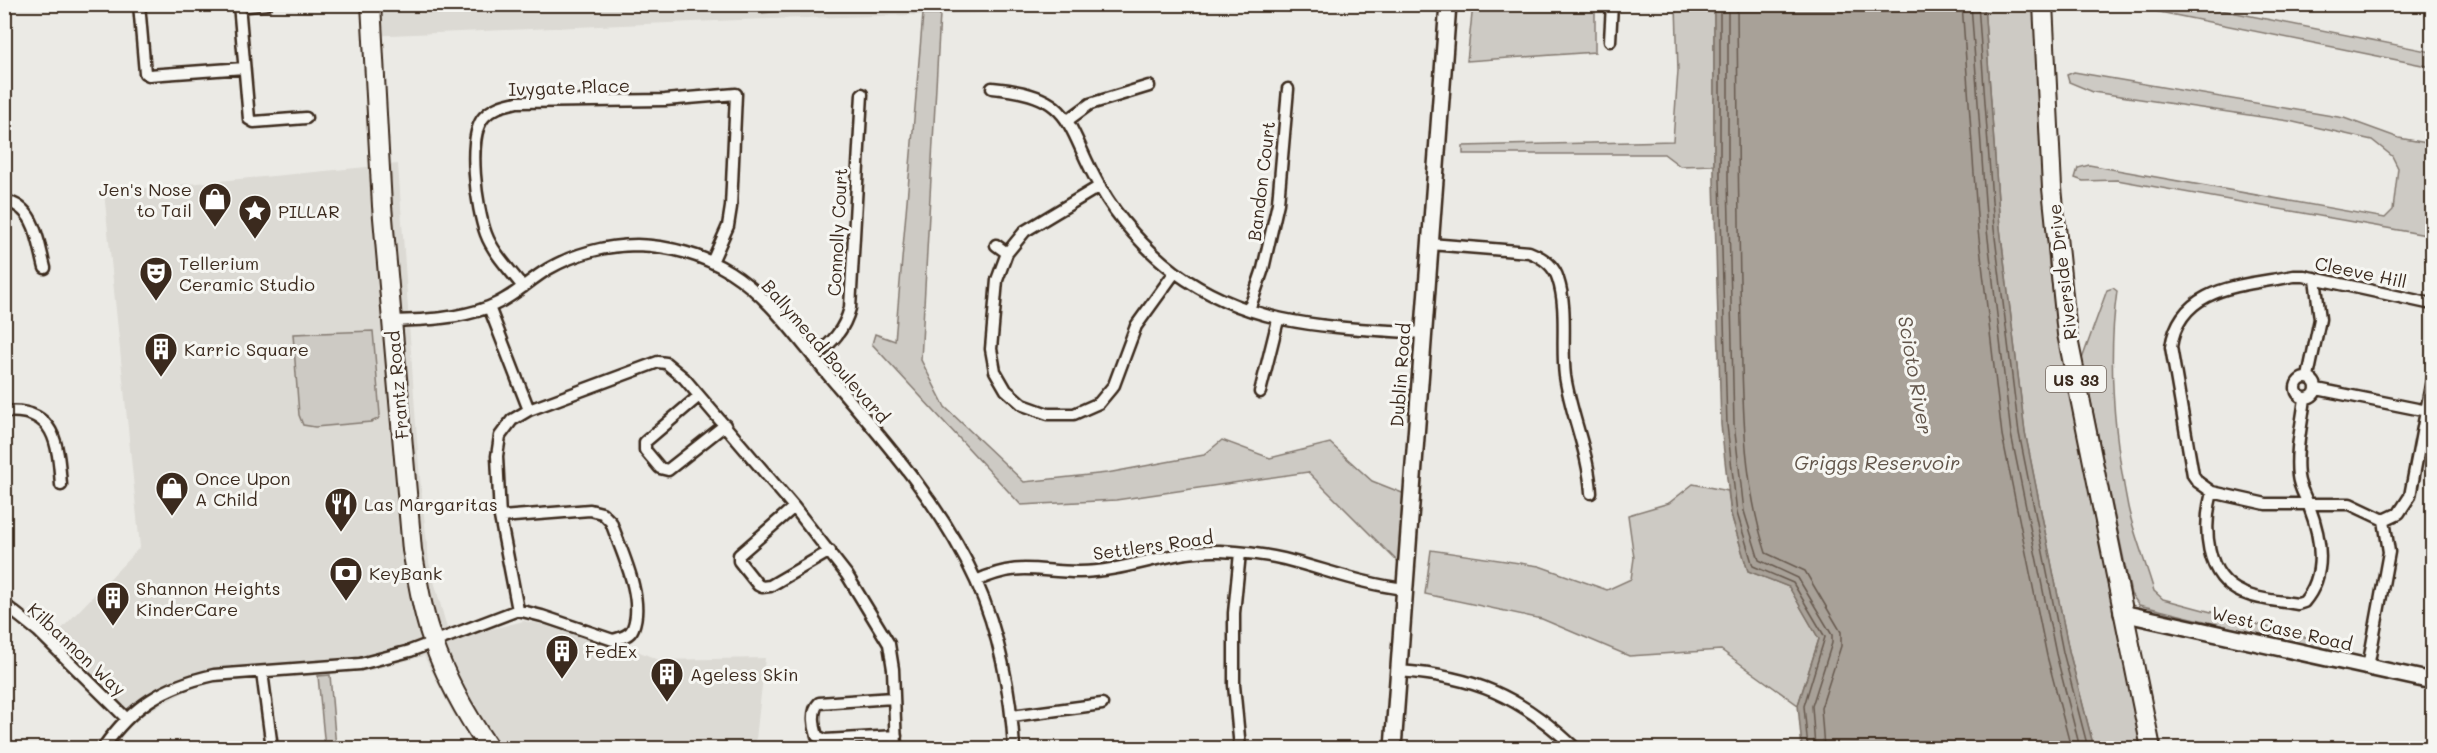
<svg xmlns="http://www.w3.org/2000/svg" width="2437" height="753" font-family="Mali,sans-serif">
<rect width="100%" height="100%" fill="#ebeae5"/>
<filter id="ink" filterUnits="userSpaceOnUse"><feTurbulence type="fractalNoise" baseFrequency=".0167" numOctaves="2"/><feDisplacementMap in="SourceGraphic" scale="12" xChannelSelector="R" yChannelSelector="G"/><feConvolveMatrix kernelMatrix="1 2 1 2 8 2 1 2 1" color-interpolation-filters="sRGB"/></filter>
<g filter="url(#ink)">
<path fill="#dcdad4" d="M 978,4 L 979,13 L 738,20 L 368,36 L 366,5 Z
M 398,164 L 419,468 L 429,563 L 450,639 L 524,621 L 541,624 L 612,647 L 630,648 L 659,660 L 765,658 L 755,748 L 479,748 L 454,715 L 424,656 L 368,671 L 217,682 L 192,688 L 131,721 L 51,640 L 140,547 L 104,192 Z"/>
<path fill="#cdcac4" stroke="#847a71" stroke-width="1.5" d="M 761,4 L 847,4 L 847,5 L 762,13 Z
M 1473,5 L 1595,5 L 1595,52 L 1467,61 Z
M 1676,5 L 1714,5 L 1714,165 L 1680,166 L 1664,154 L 1463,154 L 1463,146 L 1673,141 L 1678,71 Z
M 1984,5 L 2034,5 L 2049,265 L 2056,316 L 2143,748 L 2094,748 L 2069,651 L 2025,432 L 2000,228 Z
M 2125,5 L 2196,5 L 2432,52 L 2432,67 Z
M 923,14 L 940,14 L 921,360 L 945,407 L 1024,482 L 1107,473 L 1204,455 L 1222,440 L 1270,458 L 1330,443 L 1372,481 L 1405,494 L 1399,563 L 1308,472 L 1116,500 L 1021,505 L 872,344 L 875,334 L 895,341 Z
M 2074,72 L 2344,118 L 2399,138 L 2432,144 L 2432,236 L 2117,180 L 2083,181 L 2075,178 L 2078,168 L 2089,165 L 2385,218 L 2393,210 L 2398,168 L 2392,156 L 2372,140 L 2289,121 L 2093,92 L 2069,82 L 2067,75 Z
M 2113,288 L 2117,291 C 2107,362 2114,436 2128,507 C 2134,535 2146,563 2154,591 L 2163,599 L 2338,646 L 2330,652 L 2139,605 L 2131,594 L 2082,359 L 2107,290 Z
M 373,331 L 380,415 L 378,419 L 371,422 L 315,427 L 303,425 L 299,415 L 293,334 Z
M 1693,484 L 1728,491 L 1731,514 L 1748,571 L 1789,587 L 1819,639 L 1798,705 L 1721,650 L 1629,656 L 1542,619 L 1425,594 L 1431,550 L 1539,566 L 1607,590 L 1631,579 L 1634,558 L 1628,515 L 1669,503 Z
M 330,675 L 336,748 L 325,748 L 318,676 Z"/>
<path fill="#a8a198" stroke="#7c7167" stroke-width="1.5" d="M 1714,5 L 1984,5 L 2000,228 L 2025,432 L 2069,651 L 2094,748 L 1802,748 L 1798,705 L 1819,639 L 1789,587 L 1748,571 L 1731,514 L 1721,425 L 1714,180 Z"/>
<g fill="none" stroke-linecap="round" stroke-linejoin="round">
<path stroke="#675a4f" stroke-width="1.5" d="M 1720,4 L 1720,180 L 1727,425 L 1737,513 L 1753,566 L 1793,583 L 1825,637 L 1804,706 L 1808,748
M 1728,4 L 1728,180 L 1734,424 L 1744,511 L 1759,560 L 1798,578 L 1832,635 L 1832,643 L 1812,706 L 1815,748
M 1737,4 C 1738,111 1738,217 1741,323 C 1743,400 1742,479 1766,553 L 1805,571 L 1841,632 L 1841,646 L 1821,708 L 1824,748
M 1962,4 L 1978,230 L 2002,435 L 2047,656 L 2071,748
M 1971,4 L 1987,230 L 2011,434 L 2056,654 L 2080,748
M 1978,4 L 1994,229 L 2019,433 L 2063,652 L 2088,748"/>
<g stroke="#3b2a1e" stroke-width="15">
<path id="minor" d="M 139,4 L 145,73 L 149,75 L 244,68
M 239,4 L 249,119 L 254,122 L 306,118
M 239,7 L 267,4
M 1610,41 L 1612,4
M 992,88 C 1076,95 1065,126 1100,187 C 1118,219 1146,250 1175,272 C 1251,328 1333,327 1423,333
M 1068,120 L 1090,104 L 1149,86
M 1100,186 L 1025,231 L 1007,253 L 997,280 L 991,349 L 995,371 L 1006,390 L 1023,405 L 1048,414 L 1074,414 L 1099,403 L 1114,385 L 1136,326 L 1175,272
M 4,201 C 36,206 38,242 45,268
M 1430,244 L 1529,252 C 1542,257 1554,265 1558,279 C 1568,309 1561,344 1565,376 C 1571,416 1589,453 1591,493
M 996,245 L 1007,253
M 523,287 C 511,271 493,253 486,234 C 477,211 466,136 484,117 C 493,107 505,105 517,102 L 665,100 L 736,94 L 731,207 L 728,226 L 712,262
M 489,307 L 529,410
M 1249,310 L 1263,269 L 1278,203 L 1288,89
M 392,321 C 425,320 458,319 489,307 C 511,299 528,281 548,269 C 574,254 606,245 637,245 C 669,246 703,255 730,272 C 768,296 795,335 823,369 C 879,435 940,501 976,581 C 999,632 1011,693 1014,748
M 814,358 C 832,342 844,331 850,308 L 862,94
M 2308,377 L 2320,319 L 2315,278
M2296 388a10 10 0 1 1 20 0a10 10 0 1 1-20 0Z
M 2317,389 L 2427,411
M 1260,392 L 1278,320
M 699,396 L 645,442 L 645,450 L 660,468 L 668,470 L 725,425
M 4,412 C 56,407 58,445 61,485
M 2212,492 C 2203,527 2204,577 2243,593 C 2259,600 2280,601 2298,604 L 2304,602 C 2328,574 2321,537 2309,506 C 2305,496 2299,487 2298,476 C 2295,451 2302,424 2305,398
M 794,507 L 739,555 L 739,561 L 758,585 L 762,587 L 770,586 L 830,551
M 2384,520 L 2399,513 L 2410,496 L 2432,380
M 976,581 C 1020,561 1036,572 1079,572 C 1127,572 1172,549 1220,551 C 1241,552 1263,554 1284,559 C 1324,569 1362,584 1404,589
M 4,604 L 38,631 L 126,718
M 518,610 L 500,517 L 497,456 L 500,436 L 512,420 L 529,410 L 658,362 L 666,363 L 684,378 L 794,507 L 847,575 L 889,644 L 893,669 L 896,748
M 2368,667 L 2389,552 L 2384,520 L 2350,504 L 2266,504 L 2212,492 L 2198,482 L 2193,475 L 2171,347 C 2180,285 2244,286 2294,276 L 2304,276 L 2432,304
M 1399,671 C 1474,676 1520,696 1575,748
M 262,672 L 272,748
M 893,698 L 819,703 C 811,711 814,727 817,736 L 825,740 L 896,736
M 1012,716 L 1102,704
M 103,748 C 132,706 164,686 214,675 L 360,664 L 410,651 L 518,610 L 542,616 L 613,640 C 621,638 630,636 633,628 C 645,598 621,551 611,522 L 602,513 L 590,510 L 500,517
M 1240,748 L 1234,685 L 1234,613 L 1240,553"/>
</g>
<g stroke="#3b2a1e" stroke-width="20">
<path id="secondary" d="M 2122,613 L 2432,681
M 1393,748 L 1448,4"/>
</g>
<g stroke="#3b2a1e" stroke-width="22">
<path id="primary" d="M 371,4 L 382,206 L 412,550 C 418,581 422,612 433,641 C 446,679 467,716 489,748
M 2043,4 L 2052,188 L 2067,334 L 2151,748"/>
</g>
<use href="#minor" stroke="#f6f6f2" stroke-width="10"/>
<use href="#secondary" stroke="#f6f6f2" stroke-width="15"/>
<use href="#primary" stroke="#f6f6f2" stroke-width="18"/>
</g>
</g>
<defs>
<g id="shop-pin" transform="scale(1.725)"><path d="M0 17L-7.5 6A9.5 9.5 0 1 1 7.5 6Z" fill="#3b2a1e" stroke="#f6f6f2"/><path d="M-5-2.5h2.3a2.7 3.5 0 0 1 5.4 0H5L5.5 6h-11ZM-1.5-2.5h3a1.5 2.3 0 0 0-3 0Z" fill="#fff"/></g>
<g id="sight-pin" transform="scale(1.725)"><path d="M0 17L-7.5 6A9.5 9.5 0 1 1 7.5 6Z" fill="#3b2a1e" stroke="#f6f6f2"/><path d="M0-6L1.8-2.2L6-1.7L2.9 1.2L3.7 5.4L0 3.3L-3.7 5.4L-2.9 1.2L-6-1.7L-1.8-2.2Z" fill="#fff"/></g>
<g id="theatre-pin" transform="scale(1.725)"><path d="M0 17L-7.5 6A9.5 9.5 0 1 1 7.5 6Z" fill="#3b2a1e" stroke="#f6f6f2"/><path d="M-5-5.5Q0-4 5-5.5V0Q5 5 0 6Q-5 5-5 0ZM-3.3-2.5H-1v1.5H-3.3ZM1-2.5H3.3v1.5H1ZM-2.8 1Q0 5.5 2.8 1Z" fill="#fff"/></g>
<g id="building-pin" transform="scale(1.725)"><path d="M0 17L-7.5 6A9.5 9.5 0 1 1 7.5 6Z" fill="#3b2a1e" stroke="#f6f6f2"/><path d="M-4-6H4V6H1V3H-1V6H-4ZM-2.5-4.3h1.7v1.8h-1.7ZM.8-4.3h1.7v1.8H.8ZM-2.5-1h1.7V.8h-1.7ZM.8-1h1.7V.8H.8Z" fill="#fff"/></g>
<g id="restaurant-pin" transform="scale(1.725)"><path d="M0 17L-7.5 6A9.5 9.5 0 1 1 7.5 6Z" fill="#3b2a1e" stroke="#f6f6f2"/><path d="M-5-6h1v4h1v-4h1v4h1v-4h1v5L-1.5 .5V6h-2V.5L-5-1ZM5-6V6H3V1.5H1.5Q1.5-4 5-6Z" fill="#fff"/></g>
<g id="bank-pin" transform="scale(1.725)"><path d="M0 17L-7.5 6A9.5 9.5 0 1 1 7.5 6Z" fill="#3b2a1e" stroke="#f6f6f2"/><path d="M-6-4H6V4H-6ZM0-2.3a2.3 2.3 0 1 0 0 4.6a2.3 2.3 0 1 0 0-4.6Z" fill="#fff"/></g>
</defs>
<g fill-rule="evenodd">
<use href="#shop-pin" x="215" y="199"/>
<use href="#sight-pin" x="255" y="211"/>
<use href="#theatre-pin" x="156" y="273"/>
<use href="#building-pin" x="161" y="349"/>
<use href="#shop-pin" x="172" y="488"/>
<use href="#restaurant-pin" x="341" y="504"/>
<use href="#bank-pin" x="346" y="573"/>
<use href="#building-pin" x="113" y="598"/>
<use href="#building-pin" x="562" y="651"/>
<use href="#building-pin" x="667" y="674"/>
</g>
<g text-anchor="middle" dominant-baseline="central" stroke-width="6" stroke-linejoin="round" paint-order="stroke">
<rect fill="#f6f6f2" stroke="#73675e" stroke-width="1.5" x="2046" y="366" width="60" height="26" rx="4.5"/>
<g font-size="16" font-weight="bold" fill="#3b2a1e">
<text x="2076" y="379">US 33</text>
</g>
<g font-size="18" fill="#3b2a1e" stroke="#f6f6f2">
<text transform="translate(569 87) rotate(-2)">Ivygate Place</text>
<text transform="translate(1261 181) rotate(-83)">Bandon Court</text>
<text transform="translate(837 232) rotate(-87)">Connolly Court</text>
<text transform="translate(2062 272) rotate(-97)">Riverside Drive</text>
<text transform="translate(2361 272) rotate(12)">Cleeve Hill</text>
<text transform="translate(826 351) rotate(49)">Ballymead Boulevard</text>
<text transform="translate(1400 375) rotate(-86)">Dublin Road</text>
<text transform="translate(397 385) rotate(-95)">Frantz Road</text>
<text transform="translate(1153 545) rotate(-8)">Settlers Road</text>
<text transform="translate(2282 628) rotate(13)">West Case Road</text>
<text transform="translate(77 649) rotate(43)">Kilbannon Way</text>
</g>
<g font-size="18" fill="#3b2a1e" stroke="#f6f6f2" text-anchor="start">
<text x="192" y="189" text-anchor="end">Jen's Nose<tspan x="192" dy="21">to Tail</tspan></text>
<text x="278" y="211">PILLAR</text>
<text x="179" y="263">Tellerium<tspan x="179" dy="21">Ceramic Studio</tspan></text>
<text x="184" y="349">Karric Square</text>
<text x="195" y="478">Once Upon<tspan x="195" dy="21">A Child</tspan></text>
<text x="364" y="504">Las Margaritas</text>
<text x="369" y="573">KeyBank</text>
<text x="136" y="588">Shannon Heights<tspan x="136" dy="21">KinderCare</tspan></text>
<text x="585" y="651">FedEx</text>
<text x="690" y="674">Ageless Skin</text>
</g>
<g font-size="20" font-style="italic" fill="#615449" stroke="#f6f6f2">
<text transform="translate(1916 375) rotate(80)">Scioto River</text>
<text x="1877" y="462">Griggs Reservoir</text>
</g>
</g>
<rect width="2437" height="753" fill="none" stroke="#f6f6f2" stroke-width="24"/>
<rect x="12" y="12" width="2413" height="729" fill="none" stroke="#3b2a1e" stroke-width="2" filter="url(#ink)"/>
</svg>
